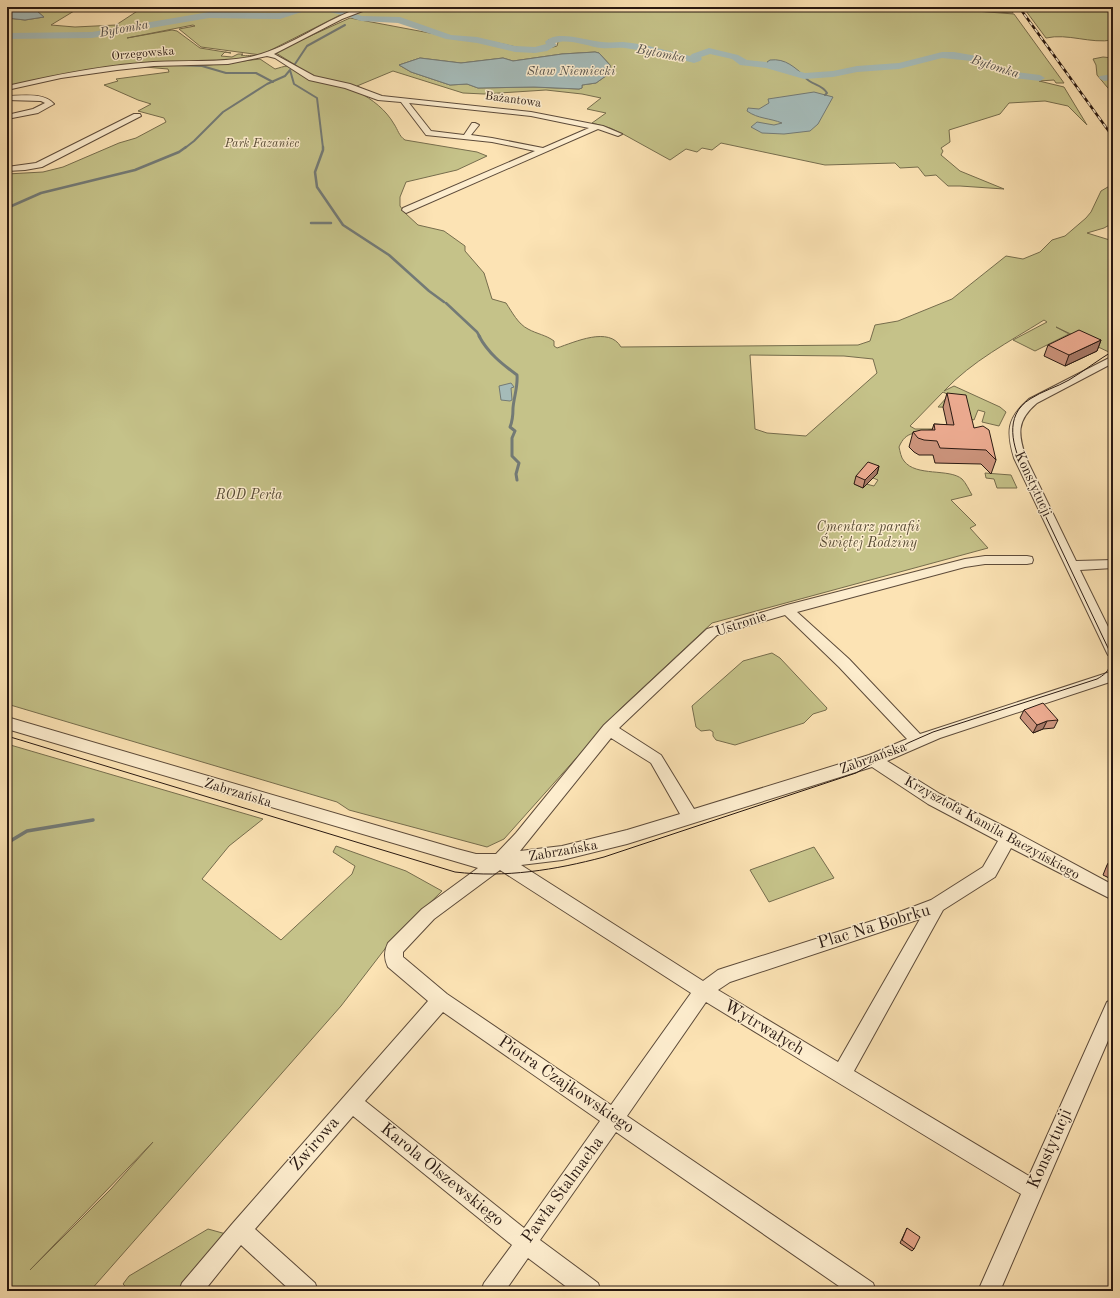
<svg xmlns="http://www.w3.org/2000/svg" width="1120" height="1298" font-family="'Old Standard TT',serif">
<rect width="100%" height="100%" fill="#fce3b4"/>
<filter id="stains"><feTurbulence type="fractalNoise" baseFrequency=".005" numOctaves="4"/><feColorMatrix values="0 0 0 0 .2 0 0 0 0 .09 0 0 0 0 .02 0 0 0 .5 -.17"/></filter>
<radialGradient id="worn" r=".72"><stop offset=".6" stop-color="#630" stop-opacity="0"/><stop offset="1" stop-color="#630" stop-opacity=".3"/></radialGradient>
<path fill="#c5c289" stroke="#766d4d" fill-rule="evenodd" d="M 44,7 L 79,8 L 51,25 L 75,27 L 116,25 L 142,8 L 156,8 L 144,7 L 306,7 L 287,15 L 277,16 L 210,13 L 184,20 L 213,15 L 280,17 L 312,8 L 344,13 L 261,55 L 201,47 L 179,29 L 195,26 L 193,25 L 127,38 L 172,30 L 177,31 L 200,48 L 231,53 L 225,52 L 221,56 L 232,57 L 238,54 L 243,54 L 241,55 C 247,57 251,54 260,56 C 229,63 198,60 166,63 C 112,67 60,77 7,87 L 7,18 L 25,20 L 44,17 L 38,12 Z
M 376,7 L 940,7 L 975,11 L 1014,14 L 1064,83 L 1056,83 L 1054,80 L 1039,81 L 1064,87 L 1087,125 L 1068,106 L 1045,101 L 1009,103 L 1000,114 L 949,130 L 950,142 L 941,148 L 943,151 L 941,155 L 960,171 L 1004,189 L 960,186 L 948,186 L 936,175 L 925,176 L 918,167 L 900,168 L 895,163 L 825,165 L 721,143 L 712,150 L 702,148 L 697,152 L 686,149 L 670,160 L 623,134 L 610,128 L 592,123 L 606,113 L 587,109 L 601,98 L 582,94 L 546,90 L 484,94 L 463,93 L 393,71 L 357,86 L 365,90 L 358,92 C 372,99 386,110 394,124 C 398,130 399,136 405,140 L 477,152 L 487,156 L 457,170 L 406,182 L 400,197 L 400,206 L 405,213 L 418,225 L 444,231 L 465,246 L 465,251 L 484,273 L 492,299 L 506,303 C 512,312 518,324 528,329 C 537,334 546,335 554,341 L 554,346 L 557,348 C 575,342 609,326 621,347 L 858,345 L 870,341 L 875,325 L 898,321 L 952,299 L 1006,256 L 1023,259 L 1040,252 L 1052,240 L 1065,236 L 1086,218 L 1091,212 L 1101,191 L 1113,184 L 1113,223 L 1104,228 L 1087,233 L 1113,241 L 1113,354 L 1056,327 L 1069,334 L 1035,351 L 1013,340 L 1047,322 L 1044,320 C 1009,342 972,361 944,391 L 954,386 L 1000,407 L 1006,412 L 999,426 L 982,422 L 985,412 L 978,410 L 974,420 L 967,418 L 964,408 L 938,407 L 949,395 L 943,392 L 910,426 L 915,429 L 934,429 L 933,433 C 917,433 906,430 899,447 C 900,451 901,458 904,461 C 916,477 949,468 962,479 C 966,483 969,490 972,495 L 951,500 L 976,525 L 970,528 L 988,548 L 712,623 L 620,709 L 504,839 L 487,847 L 349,810 L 337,802 L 7,704 L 7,174 L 43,172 L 63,167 L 119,143 L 136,138 L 166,122 L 164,118 L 138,111 L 151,104 L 138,100 L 104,85 L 118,81 L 116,79 L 169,72 L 168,69 L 145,67 L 148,66 L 209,65 L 260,59 L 275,69 C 279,68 284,66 288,66 C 292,67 293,68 297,66 L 276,53 L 277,51 L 350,18 L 451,37 L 416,26 L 403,20 L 362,18 L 350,14 ZM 452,37 L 462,37 L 498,43 L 525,49 L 537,49 L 550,44 L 548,42 L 548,40 L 559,38 L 557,46 L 534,52 ZM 595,52 L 599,53 L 610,65 L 610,73 L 596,83 L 582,85 L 582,88 L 579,89 L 534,87 L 478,88 L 467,84 L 450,85 L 411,72 L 399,65 L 420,58 L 461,63 L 503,58 L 513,61 L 562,54 ZM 750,355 L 844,356 L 873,359 L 877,373 L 806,436 L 767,433 L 755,429 ZM 867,470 L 876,474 L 873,478 L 878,480 L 874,486 L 866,484 L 863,488 L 854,484 Z
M 946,7 L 1010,7 L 1013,13 L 975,11 Z
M 1023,7 L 1113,7 L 1113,40 C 1090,44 1068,33 1046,38 Z
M 1103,57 L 1113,58 L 1113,94 L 1097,75 L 1096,65 L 1093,59 Z
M 985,473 L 1011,475 L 1017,488 L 997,488 L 994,479 L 986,478 Z
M 772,653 L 780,658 L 827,708 L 826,710 L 813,714 L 804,723 L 735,745 L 716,740 L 713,736 L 713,732 L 710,730 L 701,731 L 696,727 L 692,706 L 743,661 Z
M 7,744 L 263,819 L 229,846 L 202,879 L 281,940 L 352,874 L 355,866 L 333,852 L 336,846 L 406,871 L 442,891 L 391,941 L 341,1006 L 90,1291 L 7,1291 ZM 153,1142 L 111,1189 L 30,1270 Z
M 814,847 L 834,878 L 769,902 L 750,870 Z
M 208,1229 L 226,1234 L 178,1291 L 130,1291 L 123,1284 L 129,1276 Z"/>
<path fill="#a5bbb9" stroke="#737a76" d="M 7,7 L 44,7 L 38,12 L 44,17 L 25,20 L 7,18 Z
M 595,52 L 599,53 L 610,65 L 610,73 L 596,83 L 582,85 L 582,88 L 579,89 L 534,87 L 478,88 L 467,84 L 450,85 L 411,72 L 399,65 L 420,58 L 461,63 L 503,58 L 513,61 L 562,54 Z
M 770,60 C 786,58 795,68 806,77 L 759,65 L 763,64 L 768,64 L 767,62 Z
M 814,92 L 833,97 L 818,124 L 810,131 L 784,134 L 762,133 L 751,127 L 757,122 L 774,125 L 782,123 C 770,118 758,119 747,111 L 748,108 L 759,109 L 769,103 L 768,99 Z
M 511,383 L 514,387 L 511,388 L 512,400 L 510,401 L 501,400 L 499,386 Z"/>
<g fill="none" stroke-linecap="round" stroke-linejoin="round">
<path stroke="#737a76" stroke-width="2" d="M 295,64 L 307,46 L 345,25
M 173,65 L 202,66 L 226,73 L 256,73 L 273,82
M 290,70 L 294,84 L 317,98 L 323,148
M 804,76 C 811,86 821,83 827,93 L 825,95
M 185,148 L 194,141 L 223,112 L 267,84 L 285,76 L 290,70"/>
<path stroke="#737a76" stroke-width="2.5" d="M 323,147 L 323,150 L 315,172 L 317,187 L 343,225 L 389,255 L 429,291 L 444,302
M 7,208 L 41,193 L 135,170 L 179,152 L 186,147
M 311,223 L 331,223
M 446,303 L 477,332 L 480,337"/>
<path stroke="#737a76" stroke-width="3" d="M 479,336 C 488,353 502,364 517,375 C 518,387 514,396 513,408 C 513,415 513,420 510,427 L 515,431 L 512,438 L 512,456 L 519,463 L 516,474 L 517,480"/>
<path stroke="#737a76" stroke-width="3.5" d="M 7,843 L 27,831 L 93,820"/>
<path fill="#a5bbb9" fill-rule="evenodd" d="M 300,7 L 330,7 L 362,16 L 400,17 L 451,35 L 477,37 L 515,46 L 535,47 L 546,44 L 545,42 C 556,29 587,41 602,42 C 609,43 616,42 623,42 C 646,44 668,51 690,56 L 692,54 L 709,48 L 738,55 L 747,60 L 766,62 L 805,73 L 833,71 L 857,66 L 899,63 L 942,52 L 954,52 L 977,56 L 1015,72 L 1040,75 L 1045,78 L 1040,81 L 1014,78 L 972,61 L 942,58 L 899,69 L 857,72 L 833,77 L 804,79 L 766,68 L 740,65 L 732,59 L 710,54 L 701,57 L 702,59 L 700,61 L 694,63 C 671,57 648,51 625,48 C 617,47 609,49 601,48 C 587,46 568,38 555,43 L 557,45 L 547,51 L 535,53 L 515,52 L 477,43 L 446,39 L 398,23 L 361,21 L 346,16 L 314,8 L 280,19 L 209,18 L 92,38 L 7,39 L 7,33 L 92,32 L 209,12 L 279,13 Z
M 1113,74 L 1113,80 L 1104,81 L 1099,78 L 1100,76 Z"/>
<g stroke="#5d4b3a" stroke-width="2">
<path id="minor" d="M 363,7 L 373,7 L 342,19 L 274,54 L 314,76 L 350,84 L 382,96 L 531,112 L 603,126 L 622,134 L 618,136 L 598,129 L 406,213 L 402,210 L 403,208 L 535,151 L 492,142 L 426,135 L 401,102 L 378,100 L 345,88 L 309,80 L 275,58 L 267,56 L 228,64 L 154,66 L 117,70 L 61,78 L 7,90 L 7,86 C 55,75 104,65 153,62 C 186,60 218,63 250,57 C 291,48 324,19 363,7 ZM 409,103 L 531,116 L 589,128 L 543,148 L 492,138 L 471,135 L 479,125 L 475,123 L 472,123 L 464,135 L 431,131 Z
M 7,96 C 21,96 44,92 54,104 L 38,113 L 7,119 L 7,115 L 33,109 L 45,103 L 41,101 L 7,100 Z
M 134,114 L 140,114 L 141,116 L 42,167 L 25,170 L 7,171 L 7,167 L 36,163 Z
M 1113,356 L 1113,363 L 1037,403 C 1016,421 1018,434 1026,458 L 1076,561 L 1113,560 L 1113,568 L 1080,570 L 1113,637 L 1113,656 L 1108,655 L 1106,651 L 1014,458 C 1006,431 1007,418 1029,399 Z
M 985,556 L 1027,556 L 1032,557 L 1033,560 L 1032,563 L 1027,564 L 985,564 L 965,567 L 797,612 L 849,659 L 920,734 L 1113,671 L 1113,681 L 940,738 L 887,761 L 940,794 L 1015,832 L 1113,885 L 1113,900 L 1011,848 L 995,877 L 943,910 L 854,1071 L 1029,1176 L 1107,1002 L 1113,999 L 1113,1029 L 1000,1291 L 978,1291 L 1021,1194 L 706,1002 L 627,1116 L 873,1283 L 876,1291 L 846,1291 L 616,1132 L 540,1240 L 598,1283 L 601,1291 L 572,1291 L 528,1258 L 505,1291 L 481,1291 L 484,1283 L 512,1245 L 353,1116 L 255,1229 L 315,1283 L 318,1291 L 291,1291 L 241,1245 L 204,1291 L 179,1291 L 182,1283 L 233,1223 L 428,1001 L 388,967 C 384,959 384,951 388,943 L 422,909 L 478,868 L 7,729 L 7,717 L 457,849 L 476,854 L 496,854 L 516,833 L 604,725 L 707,629 L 787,605 L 965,559 ZM 785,615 L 839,667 L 907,739 L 869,755 L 694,809 L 661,755 L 619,728 L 717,635 ZM 611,738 L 651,763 L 680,814 L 627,830 L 562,846 L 520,851 ZM 872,767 L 928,804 L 998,841 L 983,867 L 931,900 L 894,914 L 724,968 L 718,970 L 703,981 L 521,865 L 562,860 L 627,844 ZM 500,870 L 691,993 L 611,1105 L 447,994 L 403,957 L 403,952 L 434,919 ZM 920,919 L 838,1062 L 718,990 L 730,982 ZM 443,1012 L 600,1121 L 524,1228 L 365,1101 Z"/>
</g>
<use href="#minor" fill="#fdedce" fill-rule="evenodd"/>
<path stroke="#281811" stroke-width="1" d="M 7,736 L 455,872 C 505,878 555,870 604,857 L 856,773 L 908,743 L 933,732 L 1097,679 C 1110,672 1113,664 1109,650 L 1024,471 C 1013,447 1003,416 1030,399 C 1042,391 1057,387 1069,380 C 1084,371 1098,360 1113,351"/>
<g stroke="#281811" stroke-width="2.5">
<path id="rail" d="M 1019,7 L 1113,137"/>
</g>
<use href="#rail" stroke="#fdedce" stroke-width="1.5" stroke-dasharray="4.5" stroke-linecap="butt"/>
</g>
<path fill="#ce957e" stroke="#281811" d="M 1101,340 L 1097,351 L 1065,366 L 1044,356 L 1048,345 Z
M 947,393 L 974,428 L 996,460 L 991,474 L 981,464 L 935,463 L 933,455 L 919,455 L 914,452 L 909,447 L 913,432 L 932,430 L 934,424 L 947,425 L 943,407 Z
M 879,466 L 877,474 L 863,488 L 854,484 L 856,476 Z
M 1024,710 L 1058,720 L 1054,728 L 1043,729 L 1033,733 L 1020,718 Z
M 1113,727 L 1113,734 L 1111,730 Z
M 1113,855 L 1113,880 L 1103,875 L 1107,865 Z
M 907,1228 L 914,1249 L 912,1251 L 900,1243 Z"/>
<path fill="#a77967" stroke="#281811" d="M 1101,340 L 1097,351 L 1065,366 L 1069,355 Z
M 879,466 L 877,474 L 863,488 L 865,480 Z
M 1047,721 L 1043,729 L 1033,733 L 1037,725 Z"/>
<path fill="#efad93" stroke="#281811" d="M 1079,330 L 1101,340 L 1069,355 L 1048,345 Z
M 947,393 L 966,395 L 974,428 L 983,426 L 989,430 L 996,460 L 986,450 L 940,448 L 937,441 L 924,440 L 918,438 L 913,432 L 921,430 L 935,430 L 934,424 L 954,425 Z
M 868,462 L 879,466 L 865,480 L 856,476 Z
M 1043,703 L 1058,720 L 1047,721 L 1037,725 L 1024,710 Z
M 1113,856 L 1113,866 L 1110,864 Z
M 907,1228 L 920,1237 L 914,1249 L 902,1240 Z"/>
<g text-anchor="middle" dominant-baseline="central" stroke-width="3" stroke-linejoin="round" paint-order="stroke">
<g font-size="12" fill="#281811" stroke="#fdedce">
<text transform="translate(143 54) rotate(-5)">Orzegowska</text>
<text transform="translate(513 100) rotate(8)">Bażantowa</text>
</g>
<g font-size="12" font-style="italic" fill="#574b35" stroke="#fdedce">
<text x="262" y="144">Park Fazaniec</text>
</g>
<g font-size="13" font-style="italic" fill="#54514c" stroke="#fdedce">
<text transform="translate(124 29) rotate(-10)">Bytomka</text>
<text transform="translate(661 54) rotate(11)">Bytomka</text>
<text transform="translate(995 67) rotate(18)">Bytomka</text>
<text x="571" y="71">Staw Niemiecki</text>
</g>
<g font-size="14" fill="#281811" stroke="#fdedce">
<text transform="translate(1033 484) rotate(65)">Konstytucji</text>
<text transform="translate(741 624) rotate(-18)">Ustronie</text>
<text transform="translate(873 758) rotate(-20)">Zabrzańska</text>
<text transform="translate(238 793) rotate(17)">Zabrzańska</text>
<text transform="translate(992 828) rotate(29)">Krzysztofa Kamila Baczyńskiego</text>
<text transform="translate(563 851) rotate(-10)">Zabrzańska</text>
</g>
<g font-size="14" font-style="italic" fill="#574b35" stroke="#fdedce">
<text x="249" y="495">ROD Perła</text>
<text x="868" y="527">Cmentarz parafii<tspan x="868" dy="16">Świętej Rodziny</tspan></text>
</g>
<g font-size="17" fill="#281811" stroke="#fdedce">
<text transform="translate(874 927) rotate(-17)">Plac Na Bobrku</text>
<text transform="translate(764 1028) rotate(31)">Wytrwałych</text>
<text transform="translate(566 1085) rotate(34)">Piotra Czajkowskiego</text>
<text transform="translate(315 1144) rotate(-49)">Żwirowa</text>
<text transform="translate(1050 1149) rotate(-66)">Konstytucji</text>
<text transform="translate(442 1175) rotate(39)">Karola Olszewskiego</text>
<text transform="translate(563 1190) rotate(-54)">Pawła Stalmacha</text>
</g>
</g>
<rect width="1120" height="1298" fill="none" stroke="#fce3b4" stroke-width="24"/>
<rect x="8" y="8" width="1104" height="1282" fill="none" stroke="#281811" stroke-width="2"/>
<rect x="12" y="12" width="1096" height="1274" fill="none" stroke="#281811"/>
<rect width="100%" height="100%" filter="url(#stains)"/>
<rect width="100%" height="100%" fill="url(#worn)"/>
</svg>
